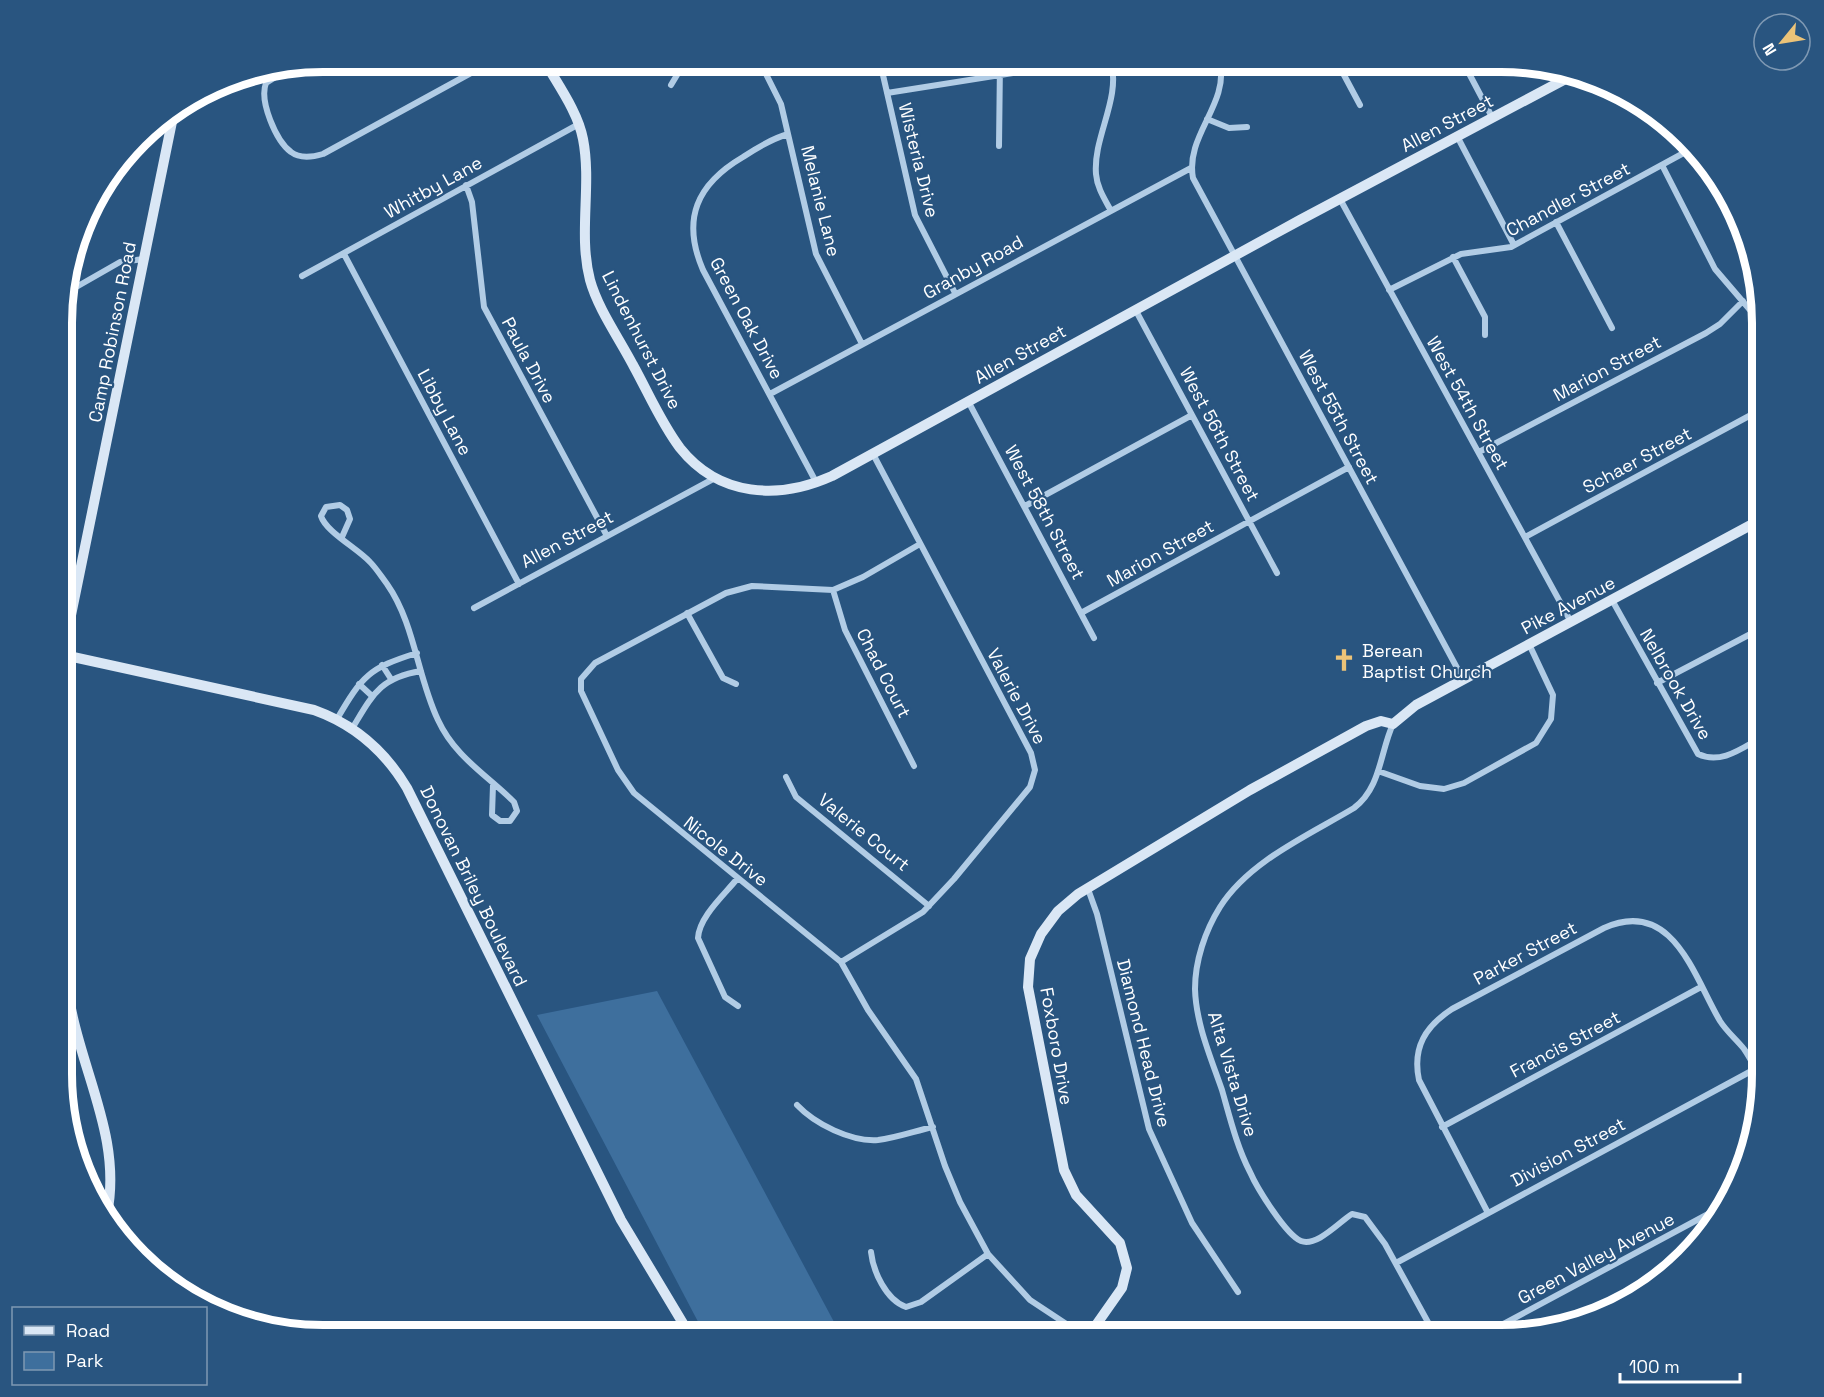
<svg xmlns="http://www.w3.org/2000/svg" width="1824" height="1397" font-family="'Space Grotesk',sans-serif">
<rect width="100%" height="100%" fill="#295580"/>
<path fill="#3e6f9d" d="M 657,991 L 841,1335 L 705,1335 L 537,1015 Z"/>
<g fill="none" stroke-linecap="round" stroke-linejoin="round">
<path stroke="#b1cce5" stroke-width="6" d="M 760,62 L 781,104 L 816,254 L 862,344
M 880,62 L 915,215 L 955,293
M 1220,62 C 1229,105 1185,135 1193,178 L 1463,679
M 1337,62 L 1360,105
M 1463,62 L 1492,117
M 293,66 L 266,83 C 259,101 276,141 291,152 C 300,159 313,157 323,154 L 491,62
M 671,85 L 680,70 L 693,62
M 887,93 L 1083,62
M 1207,119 L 1229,128 L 1247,127
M 788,134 C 771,139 758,147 743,157 C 697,184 681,219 703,270 L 816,482
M 1457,136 L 1514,245
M 999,146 L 1000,62
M 1662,165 L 1715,269 L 1762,324
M 466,185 L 472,202 L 484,307 L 607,536
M 1340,199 L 1571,622
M 1110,209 C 1104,198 1097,187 1096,174 C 1093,137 1121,99 1111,62
M 1556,222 L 1612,328
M 344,254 L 519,584
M 1453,257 L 1485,317 L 1485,335
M 302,276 L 579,124
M 1389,290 L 1461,254 L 1511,247 L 1691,149
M 64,294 L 120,262 L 144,259
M 1135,309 L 1277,573
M 770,394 L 1191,168
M 968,401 L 1094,638
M 1479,452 L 1706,333 L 1720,324 L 1743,301
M 1025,506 L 1192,415
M 342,537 L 350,519 L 347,510 L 340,505 L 326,507 L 321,516 C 326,532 357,548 370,562 C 376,568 381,576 387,584 C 415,624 417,676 438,720 C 455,757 487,775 514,802 L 517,811 L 510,821 L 500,821 L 492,815 L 493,785
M 1525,537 L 1762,409
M 920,544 L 863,577 L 833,590 L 752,586 L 726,593 L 595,663 L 581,679 L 581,691 L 618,770 L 634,793 L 841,962 L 868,1010 L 916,1079 L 945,1166 L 960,1202 L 988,1254 L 1030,1300 L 1083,1335
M 833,590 L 845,630 L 914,766
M 1612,600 L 1698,754 C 1721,765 1742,748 1762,737
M 474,608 L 715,478
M 687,613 L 723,678 L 736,684
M 1081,613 L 1349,467
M 382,665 L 391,679
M 1657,683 L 1762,628
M 359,684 L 372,696
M 337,719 C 362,676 369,668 417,653
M 1393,724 C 1380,752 1381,788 1354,808 C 1309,835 1249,861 1220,907 C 1205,931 1195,961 1195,989 C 1196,1024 1211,1058 1222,1090 C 1230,1118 1237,1147 1250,1172 C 1257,1188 1286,1235 1301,1241 C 1317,1247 1339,1222 1352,1214 L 1365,1217 L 1385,1244 L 1435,1335
M 353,727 C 373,694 380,678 421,671
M 1378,771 L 1420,786 L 1444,789 L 1464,783 L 1536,743 L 1551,719 L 1553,695 L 1529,644
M 786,777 L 796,797 L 929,906
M 737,879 C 724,895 699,917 698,938 L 725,997 L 738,1006
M 1088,889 L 1097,914 L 1149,1129 L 1192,1223 L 1238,1292
M 841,962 L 923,912 L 954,879 L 1030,787 L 1035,770 L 1031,753 L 873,454
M 797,1105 C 815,1124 851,1142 878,1140 C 896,1138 915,1131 933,1127
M 1442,1127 L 1701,987
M 1488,1213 L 1419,1080 C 1412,1047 1426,1026 1452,1009 L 1604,928 C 1673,897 1694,977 1720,1021 C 1727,1032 1736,1039 1744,1049 C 1751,1059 1756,1070 1762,1081
M 871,1252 C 873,1271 886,1300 906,1307 L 921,1302 L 988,1254
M 1396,1263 L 1755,1069
M 1483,1335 L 1723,1206"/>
<path stroke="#dae7f5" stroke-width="10" d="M 545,62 C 558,85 578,112 583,139 C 592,185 578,234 590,280 C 598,309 619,338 633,365 C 648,392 661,423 680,448 C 719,497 779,500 832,476 L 1300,220 L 1573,75
M 64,655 L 314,710 C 356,725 385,751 407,788 L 621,1220 L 690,1335
M 63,664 L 69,625 L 174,112
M 62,903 C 64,942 64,980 73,1018 C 88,1084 121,1145 107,1214
M 1089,1335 L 1122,1288 L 1127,1268 L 1120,1243 L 1076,1195 L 1064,1170 L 1028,987 L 1030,959 L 1041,934 L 1058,911 L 1078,894 L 1250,790 L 1366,726 L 1381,721 L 1393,724 L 1416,705 L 1762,519"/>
</g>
<defs>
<g id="church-bare" transform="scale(1.8)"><path d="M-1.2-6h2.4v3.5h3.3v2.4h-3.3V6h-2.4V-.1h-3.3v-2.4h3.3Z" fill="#ecc378" stroke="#295580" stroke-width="2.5" paint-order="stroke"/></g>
</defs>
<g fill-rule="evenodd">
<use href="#church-bare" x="1344" y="660"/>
</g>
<g text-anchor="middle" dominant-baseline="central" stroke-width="4.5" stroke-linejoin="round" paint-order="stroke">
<g font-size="18" fill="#fff" stroke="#295580">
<text transform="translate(1447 123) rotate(-28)">Allen Street</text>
<text transform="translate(919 160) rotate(76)">Wisteria Drive</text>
<text transform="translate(433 187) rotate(-29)">Whitby Lane</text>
<text transform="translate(1568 199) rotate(-28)">Chandler Street</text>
<text transform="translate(821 201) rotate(76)">Melanie Lane</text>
<text transform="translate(973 267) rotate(-29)">Granby Road</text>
<text transform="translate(747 318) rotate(62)">Green Oak Drive</text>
<text transform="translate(112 332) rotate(-79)">Camp Robinson Road</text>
<text transform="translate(642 340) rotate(63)">Lindenhurst Drive</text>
<text transform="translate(1020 354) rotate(-29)">Allen Street</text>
<text transform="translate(529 360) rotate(62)">Paula Drive</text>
<text transform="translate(1607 368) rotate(-28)">Marion Street</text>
<text transform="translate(1468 403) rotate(61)">West 54th Street</text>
<text transform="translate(445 412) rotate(62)">Libby Lane</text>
<text transform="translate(1339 417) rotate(62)">West 55th Street</text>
<text transform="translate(1220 434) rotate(62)">West 56th Street</text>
<text transform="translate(1637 460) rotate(-28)">Schaer Street</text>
<text transform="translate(1045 512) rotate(62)">West 58th Street</text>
<text transform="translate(567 539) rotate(-28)">Allen Street</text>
<text transform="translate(1160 553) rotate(-29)">Marion Street</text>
<text transform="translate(1568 605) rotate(-28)">Pike Avenue</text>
<text transform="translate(884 673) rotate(63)">Chad Court</text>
<text transform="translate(1676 684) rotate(60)">Nelbrook Drive</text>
<text transform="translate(1017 696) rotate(62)">Valerie Drive</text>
<text transform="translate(864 832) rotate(39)">Valerie Court</text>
<text transform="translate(726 851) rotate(38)">Nicole Drive</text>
<text transform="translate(474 886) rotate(64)">Donovan Briley Boulevard</text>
<text transform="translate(1525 953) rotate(-28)">Parker Street</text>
<text transform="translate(1144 1043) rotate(76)">Diamond Head Drive</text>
<text transform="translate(1565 1044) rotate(-28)">Francis Street</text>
<text transform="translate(1057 1046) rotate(80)">Foxboro Drive</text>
<text transform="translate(1233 1074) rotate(73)">Alta Vista Drive</text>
<text transform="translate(1568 1152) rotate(-28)">Division Street</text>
<text transform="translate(1596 1258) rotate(-28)">Green Valley Avenue</text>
</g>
<g font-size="18" fill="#fff" stroke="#295580" text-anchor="start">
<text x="1362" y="650">Berean<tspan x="1362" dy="21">Baptist Church</tspan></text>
</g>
</g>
<path d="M0 0H1824V1397H0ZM323 72H1501A251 251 0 0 1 1752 323V1074A251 251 0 0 1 1501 1325H323A251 251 0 0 1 72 1074V323A251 251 0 0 1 323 72Z" fill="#295580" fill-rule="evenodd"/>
<path fill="none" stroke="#fff" stroke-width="8" d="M323 72H1501A251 251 0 0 1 1752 323V1074A251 251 0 0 1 1501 1325H323A251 251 0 0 1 72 1074V323A251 251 0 0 1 323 72Z"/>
<rect x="12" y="1307" width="195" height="78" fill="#295580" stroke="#7f99b3" stroke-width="1.5"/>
<rect x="24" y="1326" width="30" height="9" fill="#dae7f5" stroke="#7f99b3" stroke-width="1.5"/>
<text x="66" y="1337" font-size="18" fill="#ffffff">Road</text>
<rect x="24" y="1352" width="30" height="18" fill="#3e6f9d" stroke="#7f99b3" stroke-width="1.5"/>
<text x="66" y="1367" font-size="18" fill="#ffffff">Park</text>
<g transform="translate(1782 42) rotate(240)"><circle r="28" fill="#295580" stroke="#7f99b3" stroke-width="1.5"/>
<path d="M0-4.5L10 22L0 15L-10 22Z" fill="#ecc378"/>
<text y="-9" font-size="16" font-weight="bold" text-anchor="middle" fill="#ffffff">N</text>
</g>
<path d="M1620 1373v9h120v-9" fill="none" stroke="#ffffff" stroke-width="3"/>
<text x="1629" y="1373" font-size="18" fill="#ffffff" stroke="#295580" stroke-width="4.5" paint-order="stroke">100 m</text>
</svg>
